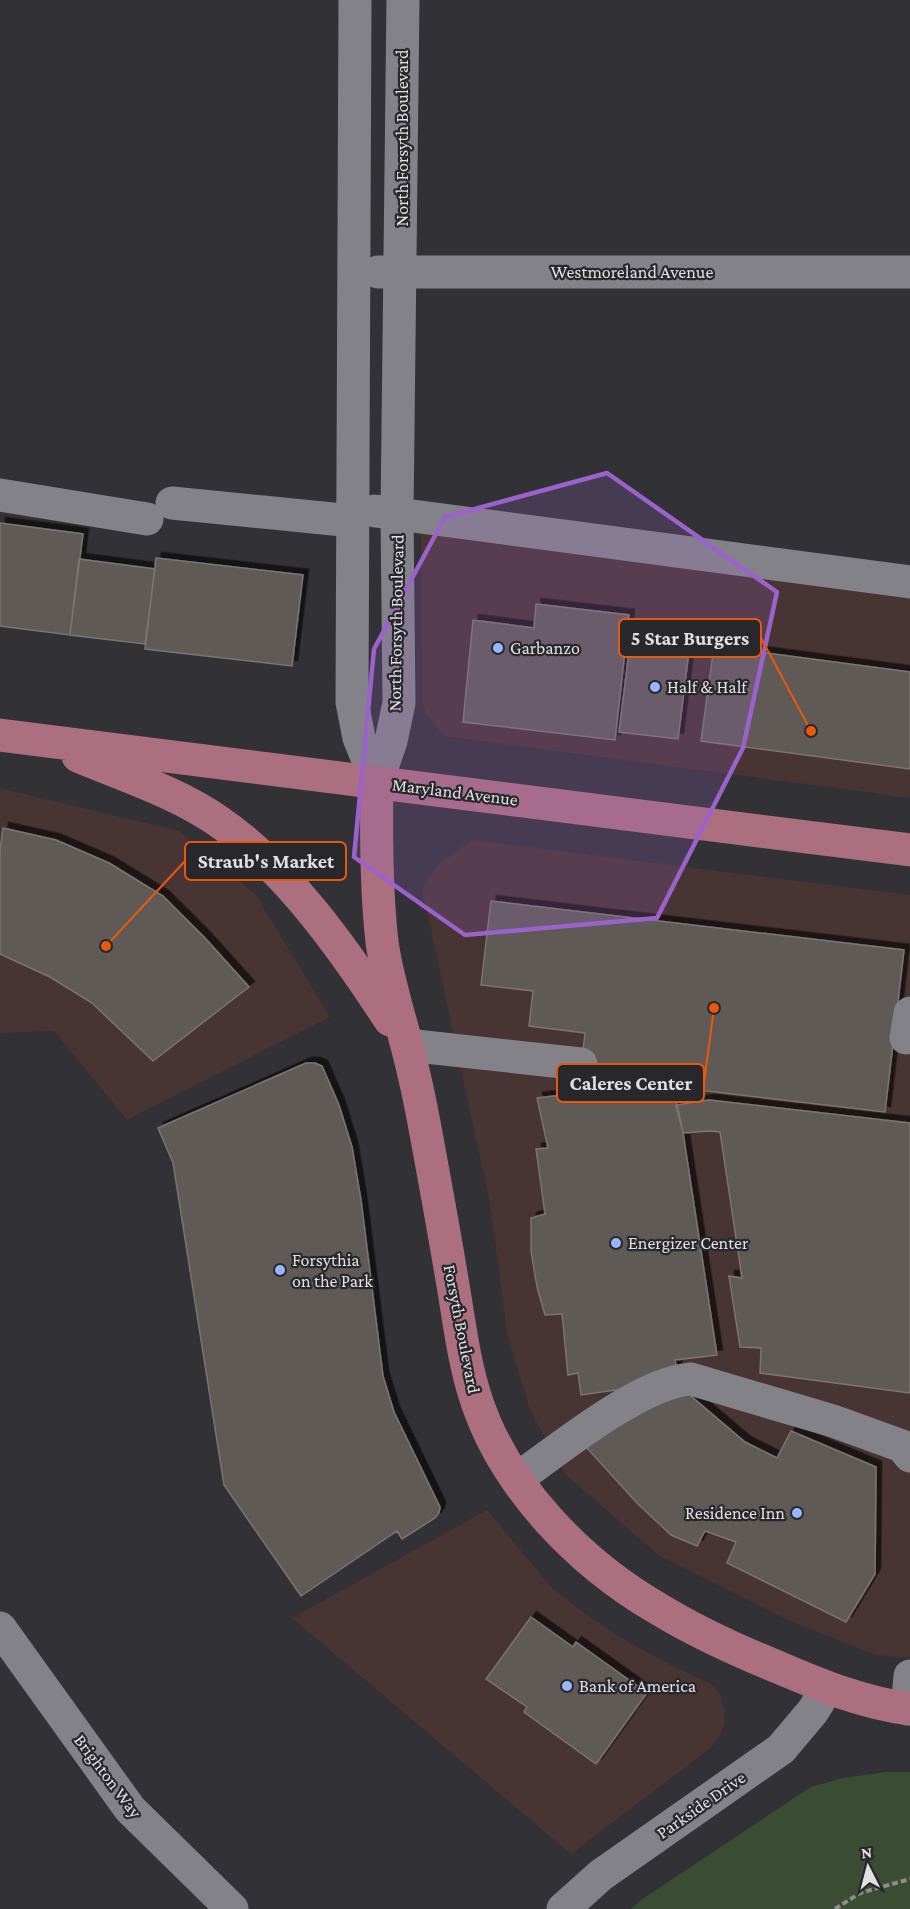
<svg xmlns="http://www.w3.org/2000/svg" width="910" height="1909" font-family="'Crimson Pro',serif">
<defs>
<filter id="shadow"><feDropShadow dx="5.5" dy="-5.5" stdDeviation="0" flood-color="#0009"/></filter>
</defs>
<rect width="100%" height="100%" fill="#323136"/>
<path fill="#483432" d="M 421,534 L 910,597 L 910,798 L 444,736 L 426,714 L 422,702 Z
M 0,788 L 179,831 L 256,895 L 330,1017 L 127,1120 L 54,1031 L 0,1033 Z
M 472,840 L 910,895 L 910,1658 L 875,1655 L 790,1621 L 658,1555 L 564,1473 L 530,1410 L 507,1334 L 490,1203 L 422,889 L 436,867 Z
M 487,1510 L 550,1586 L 584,1613 L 623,1639 L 669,1664 L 712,1684 L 720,1694 L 724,1709 L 725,1724 L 720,1736 L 712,1747 L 571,1854 L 292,1618 Z"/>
<path fill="#3a4d32" d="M 887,1772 L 910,1772 L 910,1909 L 631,1909 L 641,1900 L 811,1787 L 843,1778 Z"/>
<path fill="#5f5a57" stroke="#7a7572" stroke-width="1.5" filter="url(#shadow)" d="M 0,523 L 83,534 L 70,635 L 0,626 Z
M 156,558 L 303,575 L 292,666 L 145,649 Z
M 79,559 L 155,569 L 145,644 L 70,635 Z
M 536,604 L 629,615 L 615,740 L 463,722 L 473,620 L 534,628 Z
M 631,636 L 690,643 L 678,739 L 619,732 Z
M 714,646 L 910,672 L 910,769 L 701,741 Z
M 3,828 L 56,840 L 109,863 L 163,896 L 205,938 L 249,987 L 153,1061 L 92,1003 L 50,977 L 0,954 L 0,850 Z
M 491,901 L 904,950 L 885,1112 L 580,1076 L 585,1033 L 529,1026 L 533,991 L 481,985 Z
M 306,1063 L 315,1063 L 322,1066 L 339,1105 L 352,1147 L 361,1200 L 383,1376 L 394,1412 L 440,1507 L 439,1513 L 435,1518 L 402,1539 L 397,1531 L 301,1596 L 224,1485 L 173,1163 L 158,1128 Z
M 623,1088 L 623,1099 L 675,1094 L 683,1133 L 717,1355 L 675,1360 L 677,1372 L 658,1384 L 581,1395 L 578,1373 L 568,1375 L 562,1314 L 545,1315 L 537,1287 L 531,1251 L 531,1218 L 545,1214 L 536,1149 L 548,1148 L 537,1098 Z
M 709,1100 L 910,1123 L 910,1393 L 760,1373 L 761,1348 L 740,1347 L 729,1276 L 742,1278 L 720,1132 L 710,1131 L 683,1133 L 676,1105 Z
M 678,1385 L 745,1442 L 777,1458 L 791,1431 L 876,1467 L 875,1574 L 846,1622 L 727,1563 L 736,1542 L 705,1531 L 697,1546 L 671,1535 L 637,1503 L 586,1447 Z
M 531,1617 L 573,1647 L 576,1642 L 647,1693 L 596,1764 L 524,1712 L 527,1707 L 486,1679 Z"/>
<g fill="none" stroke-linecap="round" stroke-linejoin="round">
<path stroke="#8d8c90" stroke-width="4" stroke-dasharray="6 3" stroke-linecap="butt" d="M 835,1909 L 860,1893 L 910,1879"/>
<path stroke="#838288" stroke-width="33" d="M 355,0 L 352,702 L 359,738 L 377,782
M 378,272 L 910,272
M 0,495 L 147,519
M 172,503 L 353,521
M 375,511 L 910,582
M 377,782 L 391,741 L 399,703 L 397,514 L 403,0
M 906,1038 L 910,1013
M 407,1045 L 581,1064
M 517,1479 C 559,1449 641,1382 691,1379 L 833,1421 L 902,1446 L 910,1456
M 0,1628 L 130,1809 L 232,1909
M 907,1709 L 910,1676
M 563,1909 L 601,1875 L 781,1749 L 813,1711 L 827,1688"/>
<path stroke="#ab6f7f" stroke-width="33" d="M 0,735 L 910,850
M 78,756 C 125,776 176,792 218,821 C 287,868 345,951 390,1020
M 377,782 C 376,835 376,889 382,942 C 387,978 398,1011 407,1046 C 414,1073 420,1100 425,1128 C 435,1182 445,1237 454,1291 C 460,1328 465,1367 477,1402 C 506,1488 580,1563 657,1608 C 696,1632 738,1651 780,1668 C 822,1686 864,1703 910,1709"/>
</g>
<path fill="#9a62ca" fill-opacity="0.2" stroke="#9a62ca" stroke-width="4.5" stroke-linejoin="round" d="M 607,473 L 777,592 L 743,748 L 657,918 L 465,935 L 354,857 L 374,649 L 445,517 Z"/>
<g fill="#97b6fd" stroke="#28272c" stroke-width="2">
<circle cx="498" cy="648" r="6"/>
<circle cx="655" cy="687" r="6"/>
<circle cx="616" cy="1243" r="6"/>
<circle cx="280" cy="1270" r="6"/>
<circle cx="797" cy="1513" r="6"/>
<circle cx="567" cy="1686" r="6"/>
</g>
<g text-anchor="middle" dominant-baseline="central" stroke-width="4.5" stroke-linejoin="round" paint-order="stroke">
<g font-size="18" fill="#e1e1e4" stroke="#28272c">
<text transform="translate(402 138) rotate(-90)">North Forsyth Boulevard</text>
<text x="632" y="272">Westmoreland Avenue</text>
<text transform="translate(396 623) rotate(-89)">North Forsyth Boulevard</text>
<text transform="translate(455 792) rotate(7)">Maryland Avenue</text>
<text transform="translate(462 1329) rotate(79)">Forsyth Boulevard</text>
<text transform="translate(108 1776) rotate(53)">Brighton Way</text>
<text transform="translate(701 1805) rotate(-35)">Parkside Drive</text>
</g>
<g font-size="18" fill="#e1e1e4" stroke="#28272c" text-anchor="start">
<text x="510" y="648">Garbanzo</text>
<text x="667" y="687">Half &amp; Half</text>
<text x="628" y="1243">Energizer Center</text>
<text x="292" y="1260">Forsythia<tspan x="292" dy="21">on the Park</tspan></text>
<text x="785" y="1513" text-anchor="end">Residence Inn</text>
<text x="579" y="1686">Bank of America</text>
</g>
</g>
<path fill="none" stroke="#e8590c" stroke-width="2" d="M811 731L761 638M106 946L185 861M714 1008L704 1083"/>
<g fill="#e8590c" stroke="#28272c" stroke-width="2">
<circle cx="811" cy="731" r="6"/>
<circle cx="106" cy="946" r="6"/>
<circle cx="714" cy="1008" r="6"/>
</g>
<g fill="#28272c" stroke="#e8590c" stroke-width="2">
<rect x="619" y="619" width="142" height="38" rx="6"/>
<rect x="185" y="842" width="161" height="38" rx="6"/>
<rect x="557" y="1064" width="147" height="38" rx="6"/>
</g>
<g font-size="20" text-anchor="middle" font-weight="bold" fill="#e1e1e4">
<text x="690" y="645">5 Star Burgers</text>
<text x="266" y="868">Straub's Market</text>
<text x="631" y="1090">Caleres Center</text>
</g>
<g transform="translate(868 1867) rotate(354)" stroke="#28272c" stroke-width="4.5" paint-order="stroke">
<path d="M0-4.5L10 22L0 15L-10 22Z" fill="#e1e1e4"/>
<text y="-9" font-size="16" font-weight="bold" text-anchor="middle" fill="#e1e1e4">N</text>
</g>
</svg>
